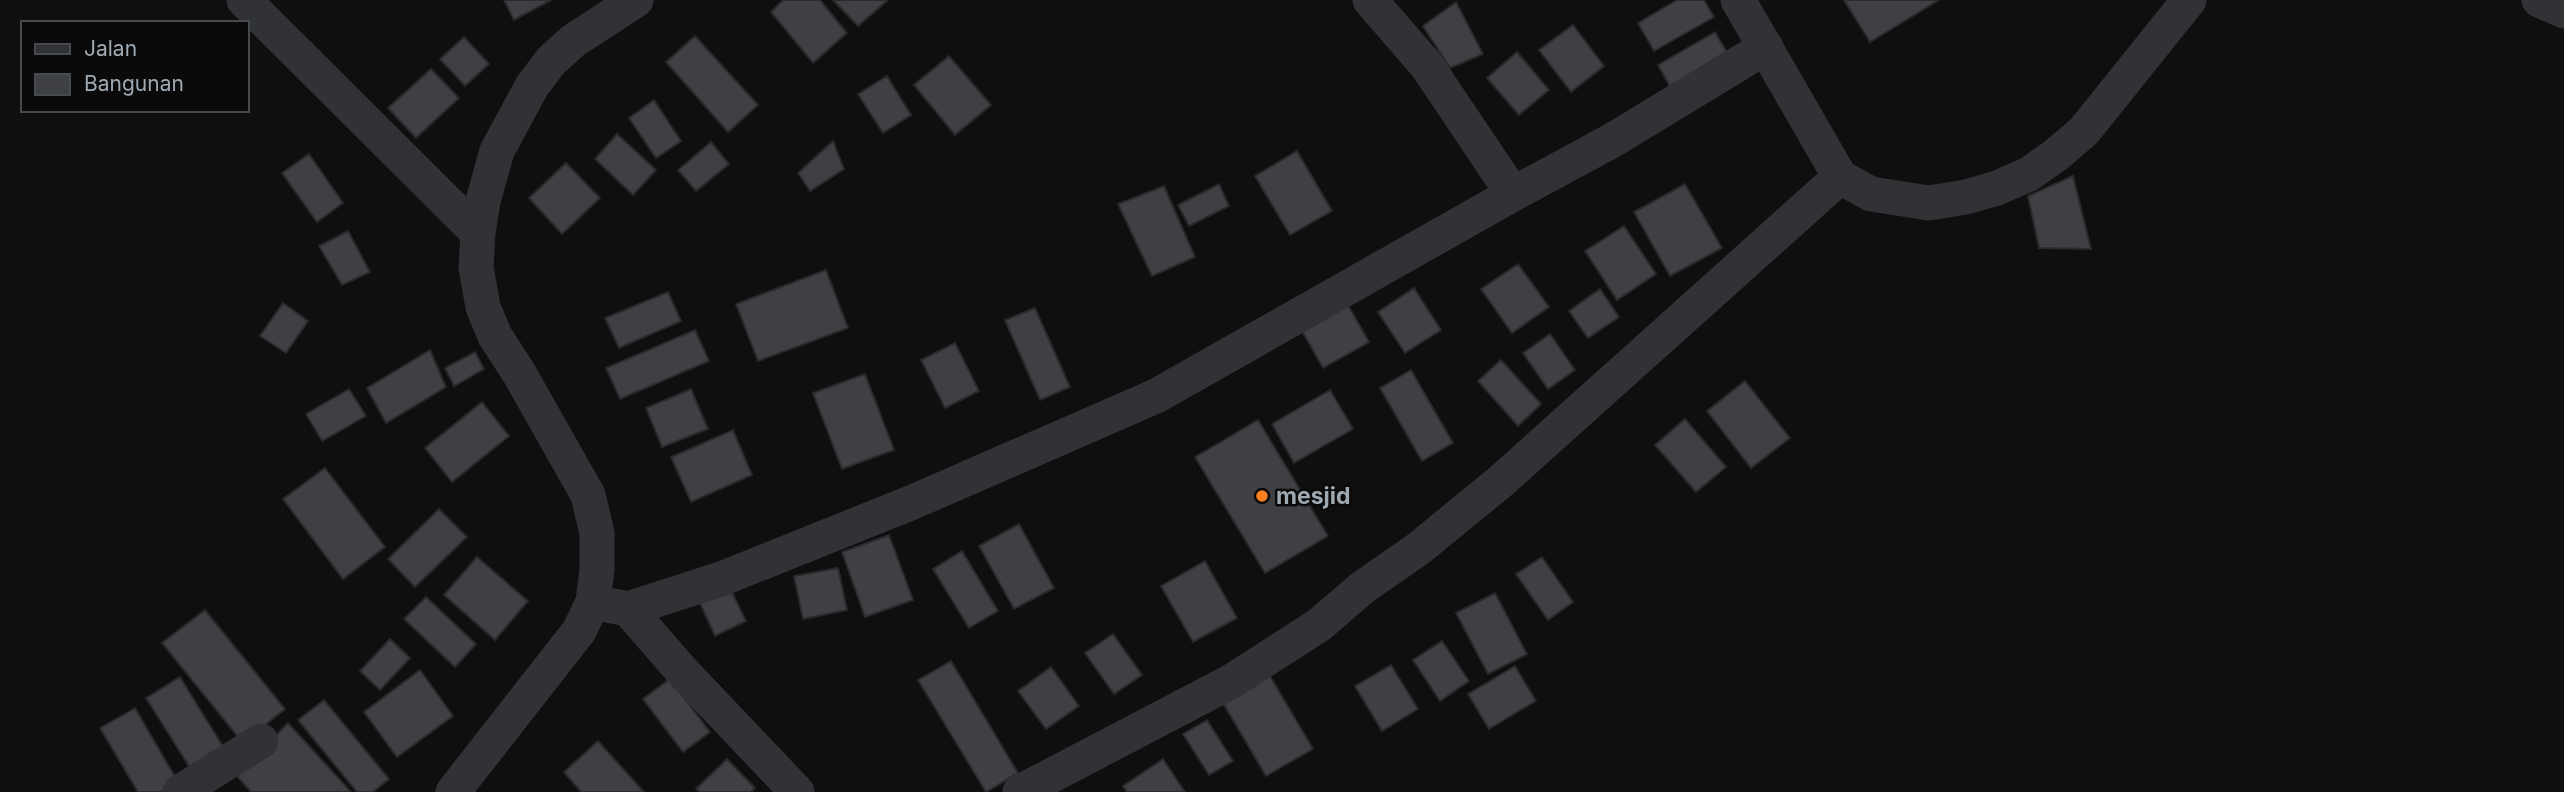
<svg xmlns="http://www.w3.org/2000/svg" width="2564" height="792" font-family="Inter,sans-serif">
<rect width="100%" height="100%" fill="#0f0f10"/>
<path fill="#3e4043" stroke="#292a2c" stroke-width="2" d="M 504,0 L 551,0 L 514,20 Z
M 783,0 L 820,0 L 847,33 L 813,63 L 771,12 Z
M 833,0 L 888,0 L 858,26 Z
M 1677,0 L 1704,0 L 1714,17 L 1654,51 L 1638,23 Z
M 1844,0 L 1939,0 L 1870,42 Z
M 1456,2 L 1483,54 L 1450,68 L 1423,26 Z
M 1573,25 L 1604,66 L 1571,92 L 1539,50 Z
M 1715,32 L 1731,59 L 1673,92 L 1658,65 Z
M 695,36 L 758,105 L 728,132 L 666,62 Z
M 464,37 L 489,64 L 465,86 L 440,59 Z
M 1517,52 L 1549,90 L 1519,115 L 1487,78 Z
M 949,56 L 991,105 L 955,135 L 914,85 Z
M 431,69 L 459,98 L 416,138 L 388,108 Z
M 887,76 L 911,115 L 883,133 L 858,94 Z
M 654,100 L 681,141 L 656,158 L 629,118 Z
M 617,134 L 656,170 L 633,195 L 595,159 Z
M 833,141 L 844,169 L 810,191 L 798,173 Z
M 711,142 L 729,164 L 696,191 L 678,170 Z
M 1297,151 L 1332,211 L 1290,235 L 1255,176 Z
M 309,154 L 343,203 L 317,222 L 282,173 Z
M 566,163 L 600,198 L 562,234 L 529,198 Z
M 2073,176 L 2091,249 L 2039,248 L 2028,196 Z
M 1219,184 L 1229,206 L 1189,226 L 1178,205 Z
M 1685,184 L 1722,248 L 1670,276 L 1634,212 Z
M 1164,186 L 1195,257 L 1152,276 L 1118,204 Z
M 1624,226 L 1656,274 L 1617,300 L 1585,251 Z
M 348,231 L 370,272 L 342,285 L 319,246 Z
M 1518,264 L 1549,307 L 1512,333 L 1481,289 Z
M 826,270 L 848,328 L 758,361 L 736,304 Z
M 1414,288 L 1441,330 L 1405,353 L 1378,312 Z
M 1600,289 L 1619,317 L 1588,338 L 1569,311 Z
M 668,292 L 681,321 L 619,348 L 605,318 Z
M 283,303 L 308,321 L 286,353 L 260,336 Z
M 1348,305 L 1369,342 L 1323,368 L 1302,331 Z
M 1035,308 L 1070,387 L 1040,400 L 1005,320 Z
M 695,330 L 709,361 L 620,399 L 606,368 Z
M 1550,334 L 1575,370 L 1548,389 L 1523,353 Z
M 955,343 L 979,391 L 945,408 L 921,360 Z
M 430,350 L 446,387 L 386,423 L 367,388 Z
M 475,352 L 484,369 L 454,386 L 445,368 Z
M 1501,360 L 1541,404 L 1518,426 L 1478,381 Z
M 1411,370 L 1453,443 L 1422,461 L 1380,388 Z
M 865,374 L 894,450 L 842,469 L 813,393 Z
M 1745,381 L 1790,438 L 1751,468 L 1707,411 Z
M 349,389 L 366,416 L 322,441 L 306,414 Z
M 691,389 L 708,429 L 662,447 L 646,408 Z
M 1330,390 L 1353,429 L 1294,463 L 1272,424 Z
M 482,402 L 509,436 L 452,482 L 425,448 Z
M 1685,419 L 1726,467 L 1696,492 L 1655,445 Z
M 1258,420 L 1328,536 L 1265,573 L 1195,457 Z
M 733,430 L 752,475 L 691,502 L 671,457 Z
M 325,468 L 385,547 L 343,579 L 283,499 Z
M 439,509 L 467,537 L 415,587 L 388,559 Z
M 1019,524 L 1054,588 L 1014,609 L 979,546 Z
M 889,535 L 913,600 L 865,617 L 842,552 Z
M 962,551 L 998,611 L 969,628 L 933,569 Z
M 477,557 L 528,601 L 495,640 L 444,595 Z
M 1542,557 L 1573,602 L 1548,620 L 1516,574 Z
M 1205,561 L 1237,618 L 1193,642 L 1161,586 Z
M 838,568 L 847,610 L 803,619 L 794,576 Z
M 730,588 L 746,621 L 715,636 L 700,603 Z
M 1495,593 L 1527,654 L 1488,674 L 1456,613 Z
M 426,597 L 476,644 L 455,667 L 404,619 Z
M 205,610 L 285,709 L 243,743 L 162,643 Z
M 1113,634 L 1142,675 L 1114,694 L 1085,653 Z
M 390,639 L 410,658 L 380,690 L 360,671 Z
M 1442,641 L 1469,681 L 1440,701 L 1413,660 Z
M 951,661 L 1018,773 L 986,792 L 918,680 Z
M 1391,665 L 1418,709 L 1382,731 L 1355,686 Z
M 1515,666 L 1536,701 L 1489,729 L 1468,694 Z
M 1051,667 L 1079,706 L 1046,729 L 1018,691 Z
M 420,670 L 453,716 L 397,757 L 364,712 Z
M 1270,676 L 1313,749 L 1266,776 L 1223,703 Z
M 180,677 L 227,753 L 194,774 L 146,698 Z
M 670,679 L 710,732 L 683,752 L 643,699 Z
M 324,700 L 389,779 L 373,792 L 357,792 L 298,720 Z
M 135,708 L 178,782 L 161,792 L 138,792 L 100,728 Z
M 1207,720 L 1233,761 L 1209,775 L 1183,734 Z
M 288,723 L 351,792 L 251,792 L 237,776 Z
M 598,741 L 644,792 L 581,792 L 564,772 Z
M 727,759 L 755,788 L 751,792 L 700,792 L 696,789 Z
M 1163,759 L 1185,792 L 1127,792 L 1123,786 Z"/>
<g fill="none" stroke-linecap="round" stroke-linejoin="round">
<path stroke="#303235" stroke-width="35" d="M 244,0 L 478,233
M 1370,0 L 1427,66 L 1513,194
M 1738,0 L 1840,177 L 1871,194 L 1929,203 L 1966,197 L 1997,188 L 2029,174 L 2056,155 L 2084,131 L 2189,0
M 2539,0 L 2564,11
M 593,602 L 628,609 L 721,579 L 913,502 L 1156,396 L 1513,194 L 1613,140 L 1766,47
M 628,609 L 682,671 L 797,792
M 180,792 L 261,741
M 453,792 L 579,631 L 593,602 L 597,569 L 597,533 L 588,495 L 519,373 L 495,336 L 483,307 L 476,267 L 478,233 L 483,201 L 497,151 L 532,86 L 551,61 L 573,41 L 636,0
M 1020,792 L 1232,681 L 1319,625 L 1362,588 L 1418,549 L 1500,482 L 1840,177"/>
</g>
<circle fill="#f87e1f" stroke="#0a0a0b" stroke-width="2.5" cx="1262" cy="496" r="7"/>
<g text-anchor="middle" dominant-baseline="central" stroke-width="5" stroke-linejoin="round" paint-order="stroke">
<g font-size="23" font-weight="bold" fill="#9fa9b2" stroke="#0a0a0b" text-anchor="start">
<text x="1276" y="496">mesjid</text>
</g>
</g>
<rect x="21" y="21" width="228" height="91" fill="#0a0a0b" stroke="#464a4e" stroke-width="2"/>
<rect x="35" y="44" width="35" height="10" fill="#303235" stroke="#464a4e" stroke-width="2"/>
<text x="84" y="56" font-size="21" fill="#9fa9b2">Jalan</text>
<rect x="35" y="74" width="35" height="21" fill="#3e4043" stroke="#464a4e" stroke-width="2"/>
<text x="84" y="91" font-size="21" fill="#9fa9b2">Bangunan</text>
</svg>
